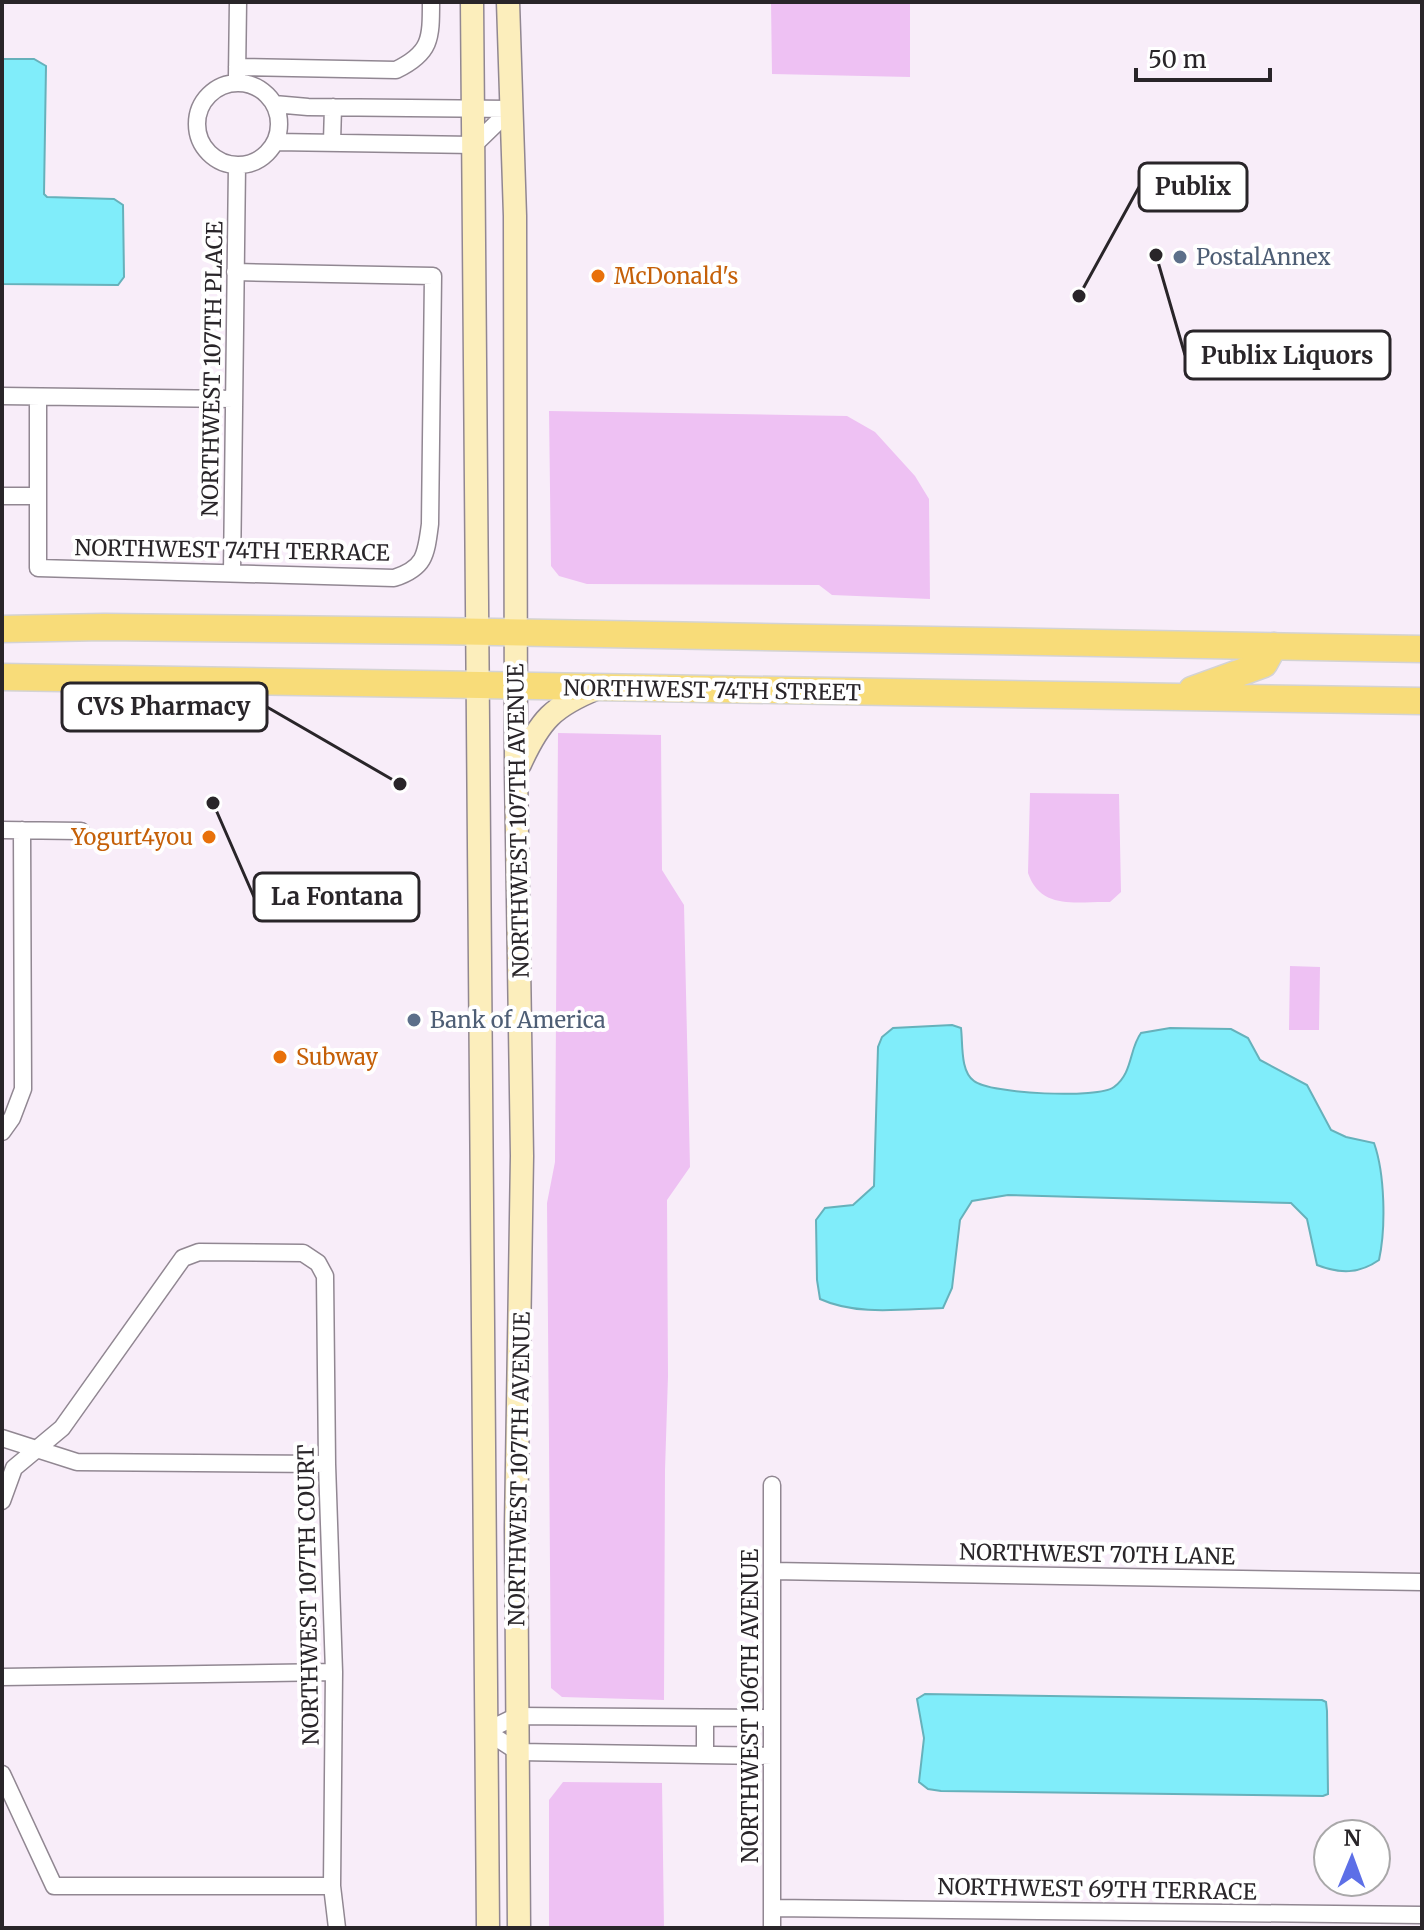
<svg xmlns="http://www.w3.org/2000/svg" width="1424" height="1930" font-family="Merriweather,serif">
<rect width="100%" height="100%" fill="#f8edf9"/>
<path fill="#eec1f3" d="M 771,2 L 910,2 L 910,77 L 772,74 Z
M 549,411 L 847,416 L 875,432 L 915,476 L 929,499 L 930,599 L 832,595 L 819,585 L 587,584 L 559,576 L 551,566 Z
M 558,733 L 661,735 L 662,870 L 684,905 L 690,1167 L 667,1200 L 668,1376 L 665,1470 L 664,1700 L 562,1697 L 551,1688 L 547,1203 L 555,1162 Z
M 1030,793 L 1119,794 L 1121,892 L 1110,902 C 1077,901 1041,911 1028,873 Z
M 1290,966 L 1320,967 L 1319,1030 L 1289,1030 Z
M 563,1782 L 662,1783 L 664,1928 L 549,1928 L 549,1800 Z"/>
<path fill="#80edfa" stroke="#66b1bb" stroke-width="2" d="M 2,59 L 34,59 L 46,66 L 44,194 L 47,197 L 114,199 L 123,205 L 124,277 L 118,285 L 2,284 Z
M 952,1025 L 961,1028 C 963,1044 960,1071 974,1081 C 990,1094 1099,1099 1114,1087 C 1133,1073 1129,1049 1141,1033 L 1170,1028 L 1231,1029 L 1248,1038 L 1260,1060 L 1307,1085 L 1331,1130 L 1346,1137 L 1374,1143 C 1385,1174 1386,1228 1379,1260 C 1359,1274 1340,1274 1317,1265 L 1307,1219 L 1291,1203 L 1008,1195 L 972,1201 L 960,1220 L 952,1288 L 943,1308 C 903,1309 857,1316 820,1299 L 817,1280 L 816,1220 L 825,1208 L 853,1205 L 874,1186 L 878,1047 L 882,1037 L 893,1028 Z
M 925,1694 L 1322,1700 L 1326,1702 L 1327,1711 L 1328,1794 L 1323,1796 L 941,1791 L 928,1789 L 919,1782 L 924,1738 L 917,1699 Z"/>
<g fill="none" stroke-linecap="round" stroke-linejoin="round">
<g stroke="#918792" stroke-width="19">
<path id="minor" d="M 237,67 L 396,70 C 431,53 431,39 431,2
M 237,76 L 238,2
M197 124a41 41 0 1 1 82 0a41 41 0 1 1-82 0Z
M 274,104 L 308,107 L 511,109
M 275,142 L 474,145 L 511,109
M 332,142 L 333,107
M 2,396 L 234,399
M 38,397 L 38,568 L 394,578 C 425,568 426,555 430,524 L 433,276 L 235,272
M 2,496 L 38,496
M 232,573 L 237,165
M 2,830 L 81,831
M 2,1132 L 12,1118 L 23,1089 L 22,830
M 2,1438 L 77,1462 L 327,1464
M 772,1485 L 772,1928
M 2,1501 L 14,1468 L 62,1428 L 183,1258 L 199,1252 L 303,1253 L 318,1263 L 325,1276 L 327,1464 L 334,1672 L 332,1886 L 337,1928
M 772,1571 L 1422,1582
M 2,1677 L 334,1672
M 486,1731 L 518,1752 L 772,1756
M 486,1731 L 517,1716 L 772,1718
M 705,1754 L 705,1718
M 2,1774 L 54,1886 L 332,1886
M 772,1908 L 1422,1915"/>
</g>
<g stroke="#918792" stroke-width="25">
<path id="secondary" d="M 472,2 L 488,1928
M 508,2 L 515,216 L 516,772 L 522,1156 L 516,1528 L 519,1928
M 520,764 C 540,720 553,706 598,688"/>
</g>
<g stroke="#d4d3d4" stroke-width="29">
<path id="primary" d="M 2,629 L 104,627 L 437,631 L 1422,649
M 2,677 L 1422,701
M 1192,690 L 1264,664 L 1274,646"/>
</g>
<use href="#minor" stroke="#fff" stroke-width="16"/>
<use href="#secondary" stroke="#fceebc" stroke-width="22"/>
<use href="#primary" stroke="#f8dc79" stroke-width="26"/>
</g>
<g fill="#5c6f8a" stroke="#fff" stroke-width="3">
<circle cx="1180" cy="257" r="8"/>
<circle cx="414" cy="1020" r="8"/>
</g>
<g fill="#e8710a" stroke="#fff" stroke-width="3">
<circle cx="598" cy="276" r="8"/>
<circle cx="209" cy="837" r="8"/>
<circle cx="280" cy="1057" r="8"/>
</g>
<g text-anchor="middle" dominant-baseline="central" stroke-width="8" stroke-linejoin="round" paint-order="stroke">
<g font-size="22" fill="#4e5e75" stroke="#fff" text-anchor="start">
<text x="1196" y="257">PostalAnnex</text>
<text x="430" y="1020">Bank of America</text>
</g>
<g font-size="22" fill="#c56008" stroke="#fff" text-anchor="start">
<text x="614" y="276">McDonald's</text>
<text x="193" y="837" text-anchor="end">Yogurt4you</text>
<text x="296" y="1057">Subway</text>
</g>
<g font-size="22" fill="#292529" stroke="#fff">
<text transform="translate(212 369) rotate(-89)">NORTHWEST 107TH PLACE</text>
<text transform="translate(232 550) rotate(1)">NORTHWEST 74TH TERRACE</text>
<text transform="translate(712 690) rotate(1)">NORTHWEST 74TH STREET</text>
<text transform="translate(518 821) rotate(-91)">NORTHWEST 107TH AVENUE</text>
<text transform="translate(519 1469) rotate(-89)">NORTHWEST 107TH AVENUE</text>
<text transform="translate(1097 1554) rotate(1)">NORTHWEST 70TH LANE</text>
<text transform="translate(308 1595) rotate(-91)">NORTHWEST 107TH COURT</text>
<text transform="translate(750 1706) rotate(-90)">NORTHWEST 106TH AVENUE</text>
<text transform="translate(1097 1889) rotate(1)">NORTHWEST 69TH TERRACE</text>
</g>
</g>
<path fill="none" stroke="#292529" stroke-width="3" d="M1079 296L1139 187M1156 255L1185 355M400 784L267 707M213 803L254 897"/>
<g fill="#292529" stroke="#fff" stroke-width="3">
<circle cx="1079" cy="296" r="8"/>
<circle cx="1156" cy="255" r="8"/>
<circle cx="400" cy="784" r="8"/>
<circle cx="213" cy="803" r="8"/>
</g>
<g fill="#fff" stroke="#292529" stroke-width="3">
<rect x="1139" y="163" width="108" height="48" rx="8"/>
<rect x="1185" y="331" width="205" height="48" rx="8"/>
<rect x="62" y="683" width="205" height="48" rx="8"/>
<rect x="254" y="873" width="165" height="48" rx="8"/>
</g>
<g font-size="24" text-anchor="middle" font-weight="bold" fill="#292529">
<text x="1193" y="195">Publix</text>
<text x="1287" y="364">Publix Liquors</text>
<text x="164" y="715">CVS Pharmacy</text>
<text x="337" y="905">La Fontana</text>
</g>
<rect width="1424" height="1930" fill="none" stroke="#292529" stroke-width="8"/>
<g transform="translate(1352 1858) rotate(1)"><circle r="38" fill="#ffffff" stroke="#a9a8a9" stroke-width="2"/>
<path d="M0-6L14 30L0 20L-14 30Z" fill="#5d6fe7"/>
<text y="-12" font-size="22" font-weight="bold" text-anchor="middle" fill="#292529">N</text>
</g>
<path d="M1136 68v12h134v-12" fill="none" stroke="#292529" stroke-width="4"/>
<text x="1148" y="68" font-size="24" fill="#292529" stroke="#ffffff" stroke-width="6" paint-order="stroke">50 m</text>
</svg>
